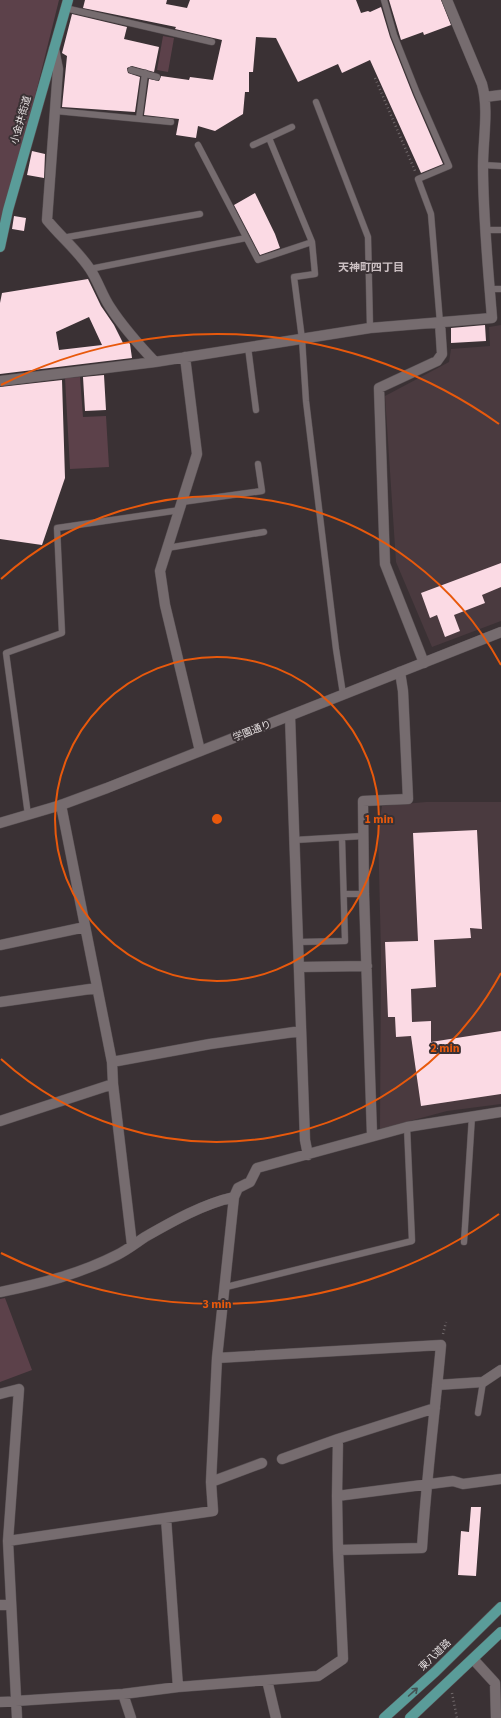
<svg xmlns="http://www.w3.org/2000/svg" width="501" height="1718" font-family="'Source Sans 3','Noto Sans JP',sans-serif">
<rect width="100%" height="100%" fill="#3a3134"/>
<path fill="#4a3a3f" d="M 501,325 L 501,621 L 432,647 L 396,562 L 385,396 L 449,362 L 451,349 L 490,346 L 489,327 Z
M 426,802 L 501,802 L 501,1104 L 447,1111 L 380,1129 L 381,954 L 378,829 L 382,806 Z"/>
<path fill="#5c414a" d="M 0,0 L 59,0 L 0,237 Z
M 163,36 L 174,38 L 168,72 L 157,70 Z
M 80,377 L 83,417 L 106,416 L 109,467 L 70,469 L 65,378 Z
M 5,1298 L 32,1370 L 0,1382 L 0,1299 Z"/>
<path fill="#fbdae4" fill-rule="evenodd" d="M 85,0 L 167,0 L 166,4 L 187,8 L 190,0 L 356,0 L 361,13 L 368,11 L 370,12 L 381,7 L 390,37 L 413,95 L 443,164 L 421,173 L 370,60 L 342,73 L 338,64 L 298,82 L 276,38 L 256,37 L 253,72 L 249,72 L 249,92 L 245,92 L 243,114 L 215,131 L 198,126 L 196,138 L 176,135 L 179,119 L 144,115 L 149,79 L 159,81 L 161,76 L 189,80 L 190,77 L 213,80 L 222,40 L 175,29 L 176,27 L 83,8 Z
M 389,0 L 441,0 L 451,25 L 424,35 L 423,32 L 401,40 Z
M 72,14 L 127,27 L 124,39 L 159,47 L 154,72 L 132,66 L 127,68 L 128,73 L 140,77 L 135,112 L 62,107 L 67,56 L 62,53 Z
M 32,151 L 45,154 L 44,178 L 27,175 Z
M 255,193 L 275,234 L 280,248 L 260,255 L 234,205 Z
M 14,216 L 26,218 L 24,231 L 12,229 Z
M 88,279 L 101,306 L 114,325 L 123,343 L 128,342 L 130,344 L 132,358 L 0,374 L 0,303 L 2,293 ZM 89,317 L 102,345 L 59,350 L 56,332 Z
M 485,325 L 486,341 L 451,343 L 451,328 Z
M 104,375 L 106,410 L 85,411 L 83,377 Z
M 62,380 L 65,478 L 42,545 L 0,539 L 0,387 Z
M 501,563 L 501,587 L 482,595 L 485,603 L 454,615 L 460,631 L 445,637 L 437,615 L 430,618 L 421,593 Z
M 477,830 L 482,929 L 470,928 L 471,938 L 434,940 L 436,987 L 411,989 L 412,1022 L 431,1021 L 431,1042 L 501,1031 L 501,1094 L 421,1106 L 411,1036 L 396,1037 L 395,1017 L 388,1017 L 385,942 L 418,941 L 413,833 Z
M 471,1507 L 481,1507 L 476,1576 L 458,1575 L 461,1531 L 469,1532 Z"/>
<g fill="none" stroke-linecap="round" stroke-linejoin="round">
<g stroke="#585053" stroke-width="7">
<path id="lane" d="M 384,0 L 394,35 L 417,93 L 449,166 L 418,179 L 431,214 L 440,323
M 65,8 L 212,42
M 131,70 L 157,77
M 316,102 L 368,237 L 370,328
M 56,111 L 171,122
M 139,119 L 145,73
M 269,138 L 312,242 L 315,274 L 294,277 L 302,339 L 306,401 L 336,649 L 343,694
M 198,145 L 258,260 L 312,242
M 253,145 L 292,127
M 483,165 L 501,166
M 485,230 L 501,230
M 62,238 L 200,214
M 90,269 L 246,238
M 490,289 L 501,289
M 248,347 L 256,410
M 182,502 L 262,491 L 258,464
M 167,548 L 264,532
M 28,815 L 6,653 L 62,633 L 57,528 L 180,510
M 295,840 L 363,836
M 344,894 L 364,894
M 298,942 L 345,941 L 342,838
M 464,1242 L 472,1116
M 226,1287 L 412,1241 L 407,1127
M 478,1413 L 483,1382"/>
</g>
<g stroke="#585053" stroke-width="11">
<path id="street" d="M 54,49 L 58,69 L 47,220 C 61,237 78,251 90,269 C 98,281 102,295 110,307 C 123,327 139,345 155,362
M 485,97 L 501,95
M 185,357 L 197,454 L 160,571 L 165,605 L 200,751
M 0,381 L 155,362 L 370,328 L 492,318 C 488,267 483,217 483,166 C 483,138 489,110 482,84 L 447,0
M 424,663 L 385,564 L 379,388 L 437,361 L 442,354 L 440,323
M 290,716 L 305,1140 L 308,1155
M 61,805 L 112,1062 L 113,1084 L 132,1245
M 0,945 L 85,927
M 300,967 L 367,966
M 0,1002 L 97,988
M 112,1062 L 210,1044 L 301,1031
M 0,1121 L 113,1084
M 372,1135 L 364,894 L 363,801 L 408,799 L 403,691 L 400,672
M 0,1292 C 40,1284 80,1274 117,1255 C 127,1250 136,1243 145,1237 C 173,1221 203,1204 234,1197
M 217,1358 L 441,1345 C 435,1413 426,1480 422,1548 L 338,1550
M 437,1385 L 483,1382 L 501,1370
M 0,1394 L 19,1389 L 8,1541 L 17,1718
M 282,1459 L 338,1439 L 435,1408
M 211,1482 L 262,1463
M 337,1496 L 338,1439
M 166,1518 L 178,1687
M 8,1541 L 213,1511 L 211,1482 L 217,1358 L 234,1197 L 238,1188 L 250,1182 L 257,1168 L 407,1127 L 501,1112
M 0,1605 L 11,1605
M 473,1659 L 495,1683 L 496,1718
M 267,1680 L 276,1718
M 123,1694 L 131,1718
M 0,1702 L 123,1694 L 178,1687 L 318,1676 L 343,1659 L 338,1550 L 337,1496 L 453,1481 L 463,1484 L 501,1479"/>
</g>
<g stroke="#585053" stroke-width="11">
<path id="secondary" d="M 0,823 L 61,805 L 107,788 L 501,632"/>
</g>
<g stroke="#585053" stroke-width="11">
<path id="primary" d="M 0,247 L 8,210 L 68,0
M 384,1718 L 435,1672 L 501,1607
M 410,1718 L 501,1632"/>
</g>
<path stroke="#70686a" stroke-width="2.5" stroke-dasharray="1 3" stroke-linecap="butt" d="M 375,78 L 415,171
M 443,1334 L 446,1322
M 452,1693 L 457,1718"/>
<use href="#lane" stroke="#766c6f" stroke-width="6"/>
<use href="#street" stroke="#766c6f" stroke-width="10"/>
<use href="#secondary" stroke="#766c6f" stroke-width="10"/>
<use href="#primary" stroke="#5a9c99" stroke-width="10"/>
</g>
<defs><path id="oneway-shaft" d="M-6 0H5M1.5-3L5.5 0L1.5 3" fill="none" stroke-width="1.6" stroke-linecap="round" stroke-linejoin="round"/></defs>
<use stroke="#445152" href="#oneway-shaft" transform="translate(413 1692) rotate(-42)"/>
<g fill="none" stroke="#e8590c" stroke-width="2">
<circle cx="217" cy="819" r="162"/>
<path d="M501 973A323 323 0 0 1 1 1059M1 579A323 323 0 0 1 501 665"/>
<path d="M499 1214A485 485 0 0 1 1 1253M1 385A485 485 0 0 1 499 424"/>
</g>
<g text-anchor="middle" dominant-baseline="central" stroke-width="4" stroke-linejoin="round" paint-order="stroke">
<g font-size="10" fill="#e5dfe0" stroke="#3a3134">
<text transform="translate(21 120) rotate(-74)">小金井街道</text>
<text transform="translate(252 731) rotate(-21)">学園通り</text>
<text transform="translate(435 1655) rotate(-44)">東八道路</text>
</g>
<g font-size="11" font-weight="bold" fill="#ccc0c3" stroke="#3a3134">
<text x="371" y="267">天神町四丁目</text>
</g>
</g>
<circle cx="217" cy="819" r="6" fill="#e8590c" stroke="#3a3134" stroke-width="2"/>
<g font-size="12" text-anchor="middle" font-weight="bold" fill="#e8590c" stroke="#3a3134" stroke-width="4" stroke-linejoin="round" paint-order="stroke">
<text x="379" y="823">1 min</text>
<text x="445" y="1052">2 min</text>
<text x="217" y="1308">3 min</text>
</g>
</svg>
